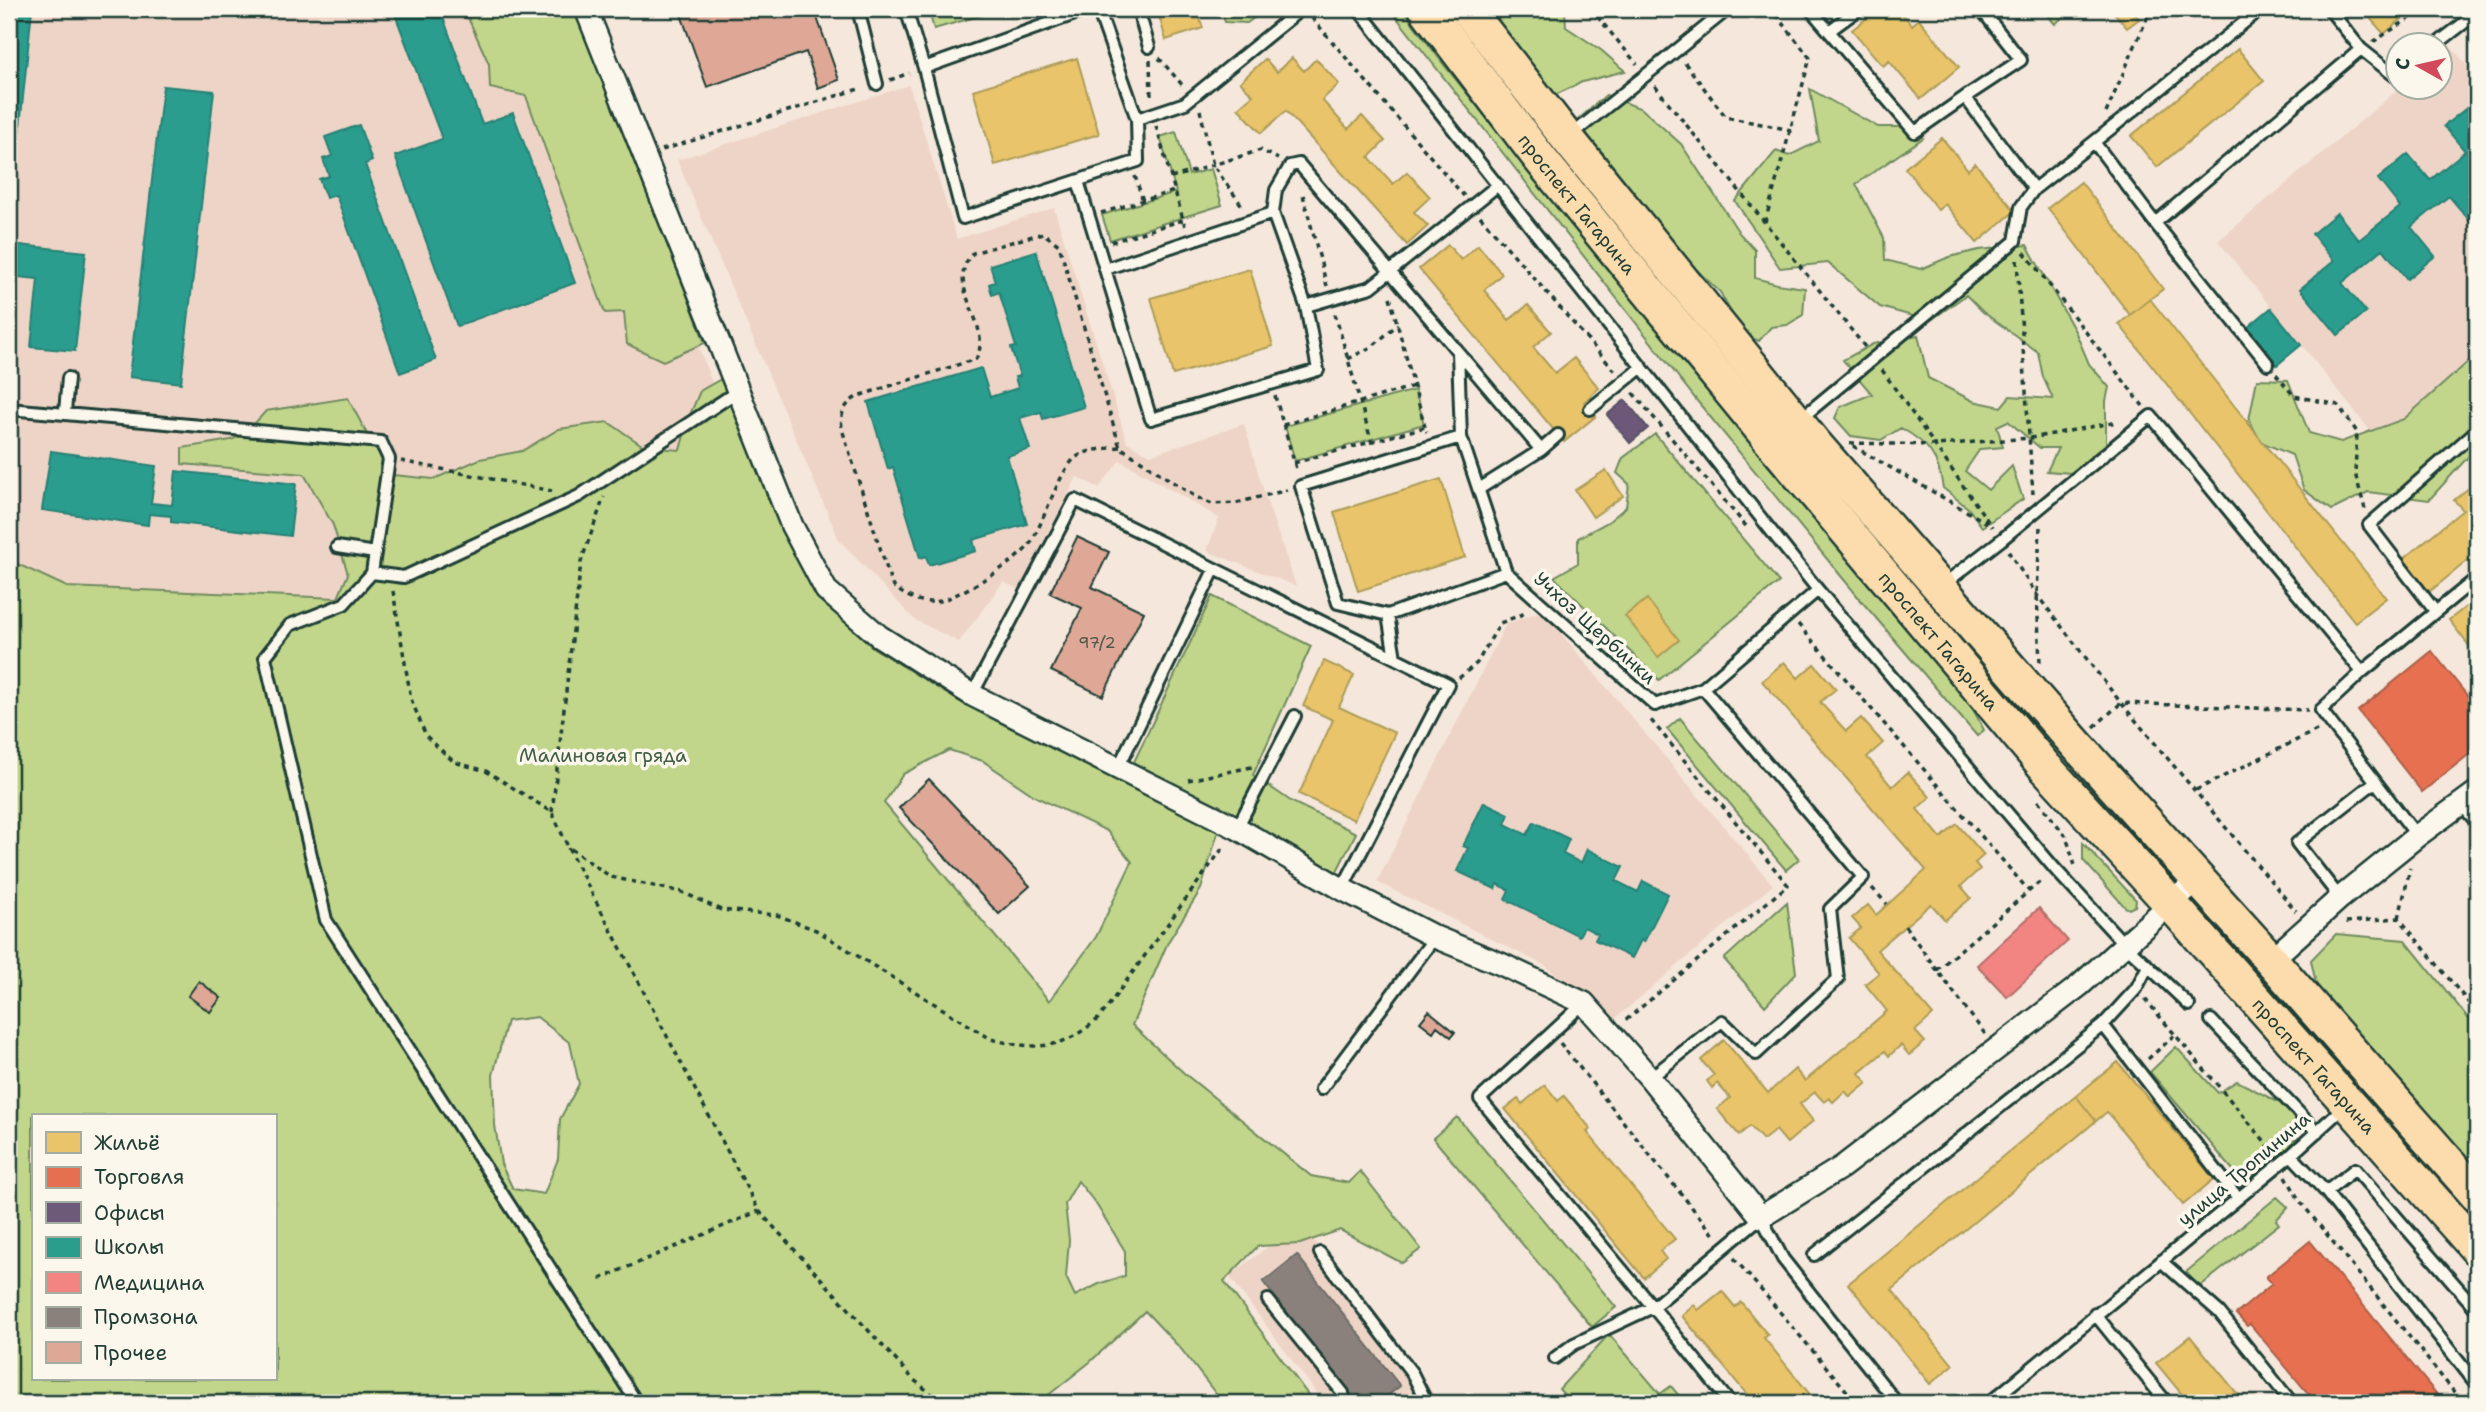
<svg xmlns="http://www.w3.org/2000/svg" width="2486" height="1412" font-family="'Shantell Sans',sans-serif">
<rect width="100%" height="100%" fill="#f5e7db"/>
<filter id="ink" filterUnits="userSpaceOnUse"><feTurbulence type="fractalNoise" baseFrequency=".0143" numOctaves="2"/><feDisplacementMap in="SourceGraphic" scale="14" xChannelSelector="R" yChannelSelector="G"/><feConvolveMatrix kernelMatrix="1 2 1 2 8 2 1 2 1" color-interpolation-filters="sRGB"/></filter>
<g filter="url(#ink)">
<path fill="#eed4c6" d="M 9,9 L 570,9 L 734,440 L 374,616 L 67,587 L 9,560 Z
M 2450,45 L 2477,78 L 2477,363 L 2380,443 L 2218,241 L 2400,88 L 2440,88 L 2441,53 Z
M 909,85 L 957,239 L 1054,208 L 1127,442 L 1150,455 L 1244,424 L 1265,496 L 1296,586 L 1207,551 L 1219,518 L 1120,460 L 1099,488 L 1077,477 L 1019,589 L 1003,582 L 959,642 L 915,620 L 839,540 L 677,160 Z
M 1542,611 L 1773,885 L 1612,1021 L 1546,966 L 1377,882 L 1506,624 Z
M 1300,1223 L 1441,1403 L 1324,1403 L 1229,1276 Z"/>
<path fill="#c1d68b" stroke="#708a60" stroke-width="2" fill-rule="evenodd" d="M 464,9 L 579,9 L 705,343 L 663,361 L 627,344 L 624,312 L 605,313 L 526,96 L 490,88 L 489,64 Z
M 928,9 L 1003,9 L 934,29 Z
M 1221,9 L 1266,9 L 1247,23 L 1225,22 Z
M 1390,9 L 1402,9 L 1444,65 L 1671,347 L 1780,480 L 1888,603 L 1968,700 L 1984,730 L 1977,736 L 1864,604 L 1698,402 Z
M 1484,9 L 1565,9 L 1566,27 L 1601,50 L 1625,71 L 1582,82 L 1551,97 Z
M 2042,9 L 2072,9 L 2055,24 Z
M 1810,89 L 1878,127 L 1905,127 L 1923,138 L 1856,184 L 1884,238 L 1885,260 L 1921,269 L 1949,257 L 1979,250 L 2027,245 L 2076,333 L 2089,364 L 2109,387 L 2106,401 L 2106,447 L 2071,473 L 2047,471 L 2058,448 L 2040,448 L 2008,421 L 1997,426 L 2003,447 L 1980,449 L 1965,471 L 1988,490 L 2012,466 L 2023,499 L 1982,527 L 1968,508 L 1943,488 C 1938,456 1929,444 1901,428 L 1881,440 L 1851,436 L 1835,418 L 1840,407 L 1872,394 L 1843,360 L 1873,344 L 1918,335 L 1928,378 L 1973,401 L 2001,407 L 2010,396 L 2053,399 L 2043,377 L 2038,352 L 1983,312 L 1966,295 L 1930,321 L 1880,307 L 1828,263 L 1780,268 L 1735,201 L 1776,151 L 1789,156 L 1819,141 Z
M 1606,95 L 1642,109 L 1681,144 L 1740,234 L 1755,250 L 1755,278 L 1777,284 L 1805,288 L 1803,315 L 1787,325 L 1771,327 L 1759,341 L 1743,334 L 1720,292 L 1682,256 L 1620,187 L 1604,154 L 1572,125 Z
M 1176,132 L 1189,175 L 1211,169 L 1222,205 L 1110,240 L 1102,215 L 1176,192 L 1160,137 Z
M 2477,354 L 2477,447 L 2429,500 L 2368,492 L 2332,510 L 2304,490 L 2292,455 L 2261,442 L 2249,420 L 2257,379 L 2288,380 L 2309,433 L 2341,442 L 2404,419 Z
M 721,379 L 814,589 L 872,647 L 957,700 L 1219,829 L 1201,889 L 1168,942 L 1132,1025 L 1185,1074 L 1311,1176 L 1349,1183 L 1360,1171 L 1421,1249 L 1402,1263 L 1340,1230 L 1300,1244 L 1258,1246 L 1224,1281 L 1314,1403 L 1223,1403 L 1181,1349 L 1145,1311 L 1090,1362 L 1041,1401 L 992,1400 L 987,1403 L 9,1403 L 9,560 L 67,587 L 338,598 L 348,574 L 333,525 L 304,474 L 182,464 L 182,448 L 231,440 L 245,434 L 266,411 L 348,398 L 368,436 L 393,475 L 434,479 L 480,459 L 522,451 L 559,429 L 608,422 L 645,447 L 680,450 L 689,417 L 700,391 ZM 949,750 L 983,761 L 1036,797 L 1107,831 L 1132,862 L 1096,937 L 1049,1001 L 884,803 L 903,774 ZM 537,1017 L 570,1043 L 579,1084 L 560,1119 L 558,1159 L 544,1194 L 513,1189 L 501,1164 L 495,1125 L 493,1075 L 507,1021 ZM 33,1116 L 275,1116 L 275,1379 L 33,1379 ZM 1078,1181 L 1096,1204 L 1125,1251 L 1125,1276 L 1101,1283 L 1075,1296 L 1066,1277 L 1069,1240 L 1065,1204 Z
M 1415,390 L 1424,424 L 1295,461 L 1285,426 Z
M 1655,434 L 1779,582 L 1659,680 L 1554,577 L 1578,563 L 1578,538 L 1608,522 L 1626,507 L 1629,484 L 1617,473 L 1623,458 Z
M 1212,596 L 1311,646 L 1253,775 L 1292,802 L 1356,833 L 1336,873 L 1230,811 L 1133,764 Z
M 1680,718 L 1799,859 L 1786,870 L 1667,729 Z
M 2083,843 L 2136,900 L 2135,906 L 2129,909 L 2125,907 L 2083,860 Z
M 1787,902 L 1796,973 L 1765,1006 L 1724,959 Z
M 2336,934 L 2405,940 L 2477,1029 L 2477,1175 L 2320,1003 L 2311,960 Z
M 2176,1047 L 2218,1093 L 2237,1081 L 2282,1104 L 2303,1127 L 2288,1149 L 2244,1183 L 2150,1072 Z
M 1457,1117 L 1616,1307 L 1592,1327 L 1433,1138 Z
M 2277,1197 L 2288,1207 L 2276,1220 L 2279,1224 L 2199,1287 L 2186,1272 Z
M 1609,1334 L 1660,1394 L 1671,1386 L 1685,1403 L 1571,1403 L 1559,1389 Z"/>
<path fill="#e9c46a" stroke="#ac9c5a" stroke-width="2" d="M 1157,9 L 1197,9 L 1203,28 L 1166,40 Z
M 1878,9 L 1898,9 L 1912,25 L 1919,19 L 1959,67 L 1921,99 L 1889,61 L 1883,66 L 1852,30 Z
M 2111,9 L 2131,9 L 2139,19 L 2127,28 Z
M 2362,9 L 2407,9 L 2410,12 L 2384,34 Z
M 2238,49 L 2264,81 L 2157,167 L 2131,136 Z
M 1077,58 L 1099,134 L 995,165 L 973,90 Z
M 1292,58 L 1304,71 L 1316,59 L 1339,84 L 1322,100 L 1348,129 L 1362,116 L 1385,141 L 1369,157 L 1393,184 L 1407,172 L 1430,197 L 1414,212 L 1428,226 L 1407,245 L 1286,111 L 1261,133 L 1238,108 L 1253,95 L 1240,82 L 1265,59 L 1277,72 Z
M 1942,138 L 1968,170 L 1975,163 L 2015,211 L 1977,243 L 1945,204 L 1938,210 L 1905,168 Z
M 2081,182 L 2163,289 L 2130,315 L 2048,208 Z
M 1448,245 L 1461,260 L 1478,245 L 1502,274 L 1484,290 L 1509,320 L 1528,305 L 1551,332 L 1533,347 L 1555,373 L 1574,358 L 1599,388 L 1584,402 L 1596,416 L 1564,442 L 1419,269 Z
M 1250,269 L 1273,346 L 1173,375 L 1151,298 Z
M 2150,299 L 2386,598 L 2355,622 L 2119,324 Z
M 1606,470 L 1623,496 L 1593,517 L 1575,490 Z
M 1441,479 L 1465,557 L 1358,591 L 1334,512 Z
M 2477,481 L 2477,533 L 2470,540 L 2477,549 L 2477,553 L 2429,592 L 2403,559 L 2463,510 L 2454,500 Z
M 1647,599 L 1679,640 L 1658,657 L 1625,616 Z
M 2476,599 L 2477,641 L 2470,647 L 2449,620 Z
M 1324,661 L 1354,675 L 1339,707 L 1395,733 L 1354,820 L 1299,794 L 1333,720 L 1303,706 Z
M 1784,662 L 1798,678 L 1814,664 L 1836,689 L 1820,702 L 1846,731 L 1861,718 L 1883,743 L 1867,757 L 1892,787 L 1908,772 L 1930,797 L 1917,809 L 1941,838 L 1957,824 L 1984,855 L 1975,863 L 1980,869 L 1961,886 L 1971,898 L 1945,920 L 1931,904 L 1877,950 L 1933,1015 L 1915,1031 L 1925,1042 L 1909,1055 L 1901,1045 L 1889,1056 L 1885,1051 L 1859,1073 L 1867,1083 L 1850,1097 L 1845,1091 L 1833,1102 L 1829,1098 L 1824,1102 L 1815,1092 L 1800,1104 L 1813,1121 L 1787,1143 L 1776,1130 L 1763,1140 L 1750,1126 L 1739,1135 L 1717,1109 L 1730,1098 L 1717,1083 L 1712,1088 L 1707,1081 L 1714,1075 L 1701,1060 L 1724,1040 L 1768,1093 L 1795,1069 L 1805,1081 L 1887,1011 L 1865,984 L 1879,973 L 1849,938 L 1861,928 L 1852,918 L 1868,905 L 1876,915 L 1926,870 L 1762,681 Z
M 2118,1062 L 2214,1179 L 2183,1205 L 2107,1112 L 2096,1121 L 2076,1096 Z
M 1545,1085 L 1558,1101 L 1564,1096 L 1591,1129 L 1587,1132 L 1675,1239 L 1660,1251 L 1666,1259 L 1644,1278 L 1505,1109 L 1518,1099 L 1522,1104 Z
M 2076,1096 L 2096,1121 L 1892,1290 L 1953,1365 L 1930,1384 L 1848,1284 Z
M 1722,1291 L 1735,1307 L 1741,1302 L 1768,1335 L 1764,1338 L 1817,1403 L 1754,1403 L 1682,1316 L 1694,1305 L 1698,1310 Z
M 2190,1336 L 2245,1403 L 2189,1403 L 2156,1363 Z"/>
<path fill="#e76f51" stroke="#ab6048" stroke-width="2" d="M 2432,651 L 2477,708 L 2477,748 L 2422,792 L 2358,711 Z
M 2310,1241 L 2444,1403 L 2316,1403 L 2250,1324 L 2247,1326 L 2236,1314 L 2272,1284 L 2266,1277 Z"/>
<path fill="#6d597a" stroke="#565165" stroke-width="2" d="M 1625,400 L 1648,428 L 1630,443 L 1607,415 Z"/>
<path fill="#2a9d8f" stroke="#278074" stroke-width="2" d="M 9,9 L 32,9 L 9,234 Z
M 393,9 L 440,9 L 482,124 L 513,113 L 575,283 L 457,326 L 395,156 L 442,139 Z
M 163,86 L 214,91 L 181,383 L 129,377 Z
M 2474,102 L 2477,106 L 2477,224 L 2474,226 L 2449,196 L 2411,227 L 2435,256 L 2407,279 L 2383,249 L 2342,283 L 2366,312 L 2338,335 L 2300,289 L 2334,261 L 2312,234 L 2337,213 L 2359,240 L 2400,207 L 2378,179 L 2408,154 L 2430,180 L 2465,151 L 2444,126 Z
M 359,125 L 372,161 L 365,164 L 436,360 L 400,373 L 336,195 L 326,198 L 319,179 L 329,176 L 323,159 L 332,156 L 325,137 Z
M 9,244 L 86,252 L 75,351 L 31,347 L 38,279 L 9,276 Z
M 1036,251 L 1084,407 L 1043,419 L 1041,412 L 1020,418 L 1030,449 L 1007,456 L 1027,524 L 973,540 L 976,551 L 929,565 L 926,556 L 920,558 L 893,467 L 888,469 L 868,402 L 981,368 L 990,397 L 1018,388 L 1015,377 L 1020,376 L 1011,348 L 1016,347 L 999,292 L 992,295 L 989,284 L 995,282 L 990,265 Z
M 2271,308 L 2301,345 L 2277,365 L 2247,328 Z
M 51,451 L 156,466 L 151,503 L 172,505 L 176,471 L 296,484 L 290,536 L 171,522 L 171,516 L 149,514 L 148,525 L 42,510 Z
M 1484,802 L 1509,814 L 1505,824 L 1527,835 L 1534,822 L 1569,839 L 1563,854 L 1581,863 L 1587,849 L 1623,867 L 1616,881 L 1638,892 L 1643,881 L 1668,894 L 1644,942 L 1641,940 L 1632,958 L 1595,940 L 1598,934 L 1584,927 L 1579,936 L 1505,899 L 1509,890 L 1497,884 L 1495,889 L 1457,871 L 1468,848 L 1463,846 Z"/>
<path fill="#f28482" stroke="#b36f6b" stroke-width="2" d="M 2039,908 L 2068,941 L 2007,997 L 1977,965 Z"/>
<path fill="#8a817c" stroke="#6a6d66" stroke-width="2" d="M 1297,1255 L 1400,1386 L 1386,1397 L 1391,1403 L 1357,1403 L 1263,1282 Z"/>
<path fill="#dea796" stroke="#1f3d34" stroke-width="2" d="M 679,9 L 814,9 L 839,80 L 818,88 L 806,52 L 707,87 Z
M 1077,537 L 1109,552 L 1092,587 L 1144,612 L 1103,696 L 1051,671 L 1082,608 L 1050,593 Z
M 929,779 L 1030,886 L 999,914 L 899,808 Z
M 199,981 L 221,998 L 210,1012 L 188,996 Z
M 1429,1011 L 1455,1032 L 1451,1037 L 1437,1026 L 1433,1032 L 1420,1022 Z"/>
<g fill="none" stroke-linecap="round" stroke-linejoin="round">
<g stroke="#1f3d34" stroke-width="16">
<path id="lane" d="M 858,9 L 877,84
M 906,9 L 924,68
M 1089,9 L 924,68 L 963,218 L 1138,161 L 1137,119 L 1098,9
M 1138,9 L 1149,47
M 1358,9 L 1818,590 L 2055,869 L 2125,945 L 2148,966 L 2136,989 L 2103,1025 L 1814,1255
M 1810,9 L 1915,132 L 1965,97
M 1981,9 L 2021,60 L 1965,97 L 2034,189
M 2329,9 L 2361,49
M 1829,31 L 1859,9
M 2434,46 L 2477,13
M 1137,119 L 1185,103 L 1301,9
M 1569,137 L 1728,9
M 2094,142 L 2261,9
M 1078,181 L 1105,269
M 1273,213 L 1306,306 L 1318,370 L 1151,419 L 1105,269 Z
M 1273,213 L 1276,190 L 1290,166 L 1299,164 L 1541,450 L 1558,435
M 2155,223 L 2361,49 L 2395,76 L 2398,73
M 1306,306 L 1371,287 L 1498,185
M 1458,352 L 1461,437
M 9,409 L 381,442 L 389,459 L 372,573 L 344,604 L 290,625 L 265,657 L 326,920 L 637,1403
M 1590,409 L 1642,367
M 65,412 L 68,378
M 1799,420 L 2015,241 L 2021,207 L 2034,189 L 2094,142 L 2155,223 L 2268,364
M 1461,437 L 1506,572 L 1388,615 L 1338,603 L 1301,486 Z
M 1479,489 L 1541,450
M 337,547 L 375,553
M 1506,572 L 1655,705 L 1703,688
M 372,573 L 404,577 L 579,496 L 738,391
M 1944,584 L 2001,540 L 2151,416 L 2362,672
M 2435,611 L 2369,525 L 2477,430
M 1388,615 L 1395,658
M 972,695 L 1075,500 L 1448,684 L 1342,889
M 1118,768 L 1214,570
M 2462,805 L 2477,823
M 1237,828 L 1295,716
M 2417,836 L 2321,710 L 2362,672 L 2477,578
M 2340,898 L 2297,843 L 2375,782
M 2148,966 L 2189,1005
M 1584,1003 L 1480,1099 L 1653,1307 L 1730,1403
M 2211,1020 L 2317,1132
M 2103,1025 L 2238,1198
M 1650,1078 L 1722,1021 L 1756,1054 L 1838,979 L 1830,909 L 1863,877 L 1703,688 L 1818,590
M 1321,1089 L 1435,937
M 2291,1155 L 2326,1192 L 2477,1385
M 2326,1192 L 2355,1169 L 2477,1310
M 1320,1253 L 1412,1373 L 1427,1403
M 2161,1261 L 2219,1312 L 2292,1403
M 1268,1300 L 1343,1393 L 1345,1403
M 2095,1314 L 2167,1403
M 1555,1358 L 1574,1344 L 1653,1307 L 1761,1217 L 1783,1259 L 1897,1403
M 1989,1403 L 2291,1155 L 2346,1105"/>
</g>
<g stroke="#1f3d34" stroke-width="26">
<path id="street" d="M 586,9 L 792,526 L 826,590 L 879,636 L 972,695 L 1237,828 L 1342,889 L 1435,937 L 1501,964 L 1584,1003 L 1650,1078 L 1761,1217 L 1842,1167 L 2079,986 L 2198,879
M 2271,960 L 2340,898 L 2417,836 L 2477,792"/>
</g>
<g stroke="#1f3d34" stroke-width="38">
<g id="primary">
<path id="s1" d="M 1426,9 L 1541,160 L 1771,441 L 2046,768 L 2171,904 L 2477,1249"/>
<path d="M 1467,9 L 1567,138 L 1814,443 L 2075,743 L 2271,960 L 2477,1195"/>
</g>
</g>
<path stroke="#1f3d34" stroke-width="3.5" stroke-dasharray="5 5" stroke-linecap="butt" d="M 1591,9 L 1637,64
M 1741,17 L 1751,9
M 1312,18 L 1464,196
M 2373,42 L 2424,9
M 1159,58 L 1184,87
M 1150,60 L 1151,98
M 1685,63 L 1726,117 L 1791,130
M 890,80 L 909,73
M 1655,86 L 1865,347
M 1200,110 L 1213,165 L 1243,207
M 2106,113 L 2151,9
M 1156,126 L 1185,226
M 662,150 L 862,88
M 1135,176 L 1143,201
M 1171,178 L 1261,150 L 1278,159
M 1303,195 L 1327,286
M 1101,213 L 1174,191
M 1480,216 L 1615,371
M 1765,222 L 1810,58 L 1772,9
M 1111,242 L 1183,220
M 2024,252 L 2143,406
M 2017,260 L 2033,494
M 1390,297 L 1425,427
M 1335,314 L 1373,447
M 1348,359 L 1373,346 L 1398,324
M 1882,370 L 1992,527
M 2276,374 L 2294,396 L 2338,405 L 2357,432 L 2355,473 L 2365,509
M 1633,393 L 1746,526
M 1275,396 L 1297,472
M 1283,425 L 1414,386
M 1850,443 L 1935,445 L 2031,438 L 2117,422
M 1853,446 L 1989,524
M 1120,447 C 1105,449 1085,449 1074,459 C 1057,476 1044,522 1030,544 C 1019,561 954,600 935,602 C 919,603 904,596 892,585 L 842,429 C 840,413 844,405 858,396 L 976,359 C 995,324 942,286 973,253 L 1043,233 L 1059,245 L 1120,447 L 1196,497 L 1212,504 L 1236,503 L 1287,490
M 401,461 L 552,491
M 1294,463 L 1425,427 L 1427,432
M 2040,527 L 2037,595 L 2040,663
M 2008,551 L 2037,595 L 2121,703 L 2296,911
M 393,591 L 411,699 L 426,736 L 454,762 L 486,771 L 552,812 L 568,847 L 611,877 L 682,892 L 721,910 L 777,915 L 816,930 L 991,1039 C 1038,1051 1064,1050 1101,1016 L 1225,845
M 1798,624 L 2029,891
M 1459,678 L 1477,663 L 1500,623 L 1528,612
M 2094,727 L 2121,703 L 2308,710
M 1188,780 L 1252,767
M 2196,790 L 2317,730
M 2038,801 L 2066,836 L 2076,869
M 552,812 L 581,562 L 604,497
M 568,848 L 759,1211 L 914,1380 L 943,1403
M 1872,888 L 1887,904
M 2399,918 L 2410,868
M 2346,922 L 2399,918 L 2477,1013
M 1905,926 L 1937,970
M 2145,999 L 2273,1151
M 2469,1003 L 2477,996
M 1626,1020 L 1788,885 L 1650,719
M 1985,1034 L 1937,970 L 2043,879
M 1560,1043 L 1715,1236
M 2148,1059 L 2175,1035
M 2286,1176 L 2299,1200 L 2463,1403
M 1734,1258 L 1857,1403
M 600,1279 L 759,1211"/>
<use href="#lane" stroke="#fbf7ec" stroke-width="10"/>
<use href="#street" stroke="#fbf7ec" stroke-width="21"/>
<use href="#primary" stroke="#fcdcac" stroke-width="33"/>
</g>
</g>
<g text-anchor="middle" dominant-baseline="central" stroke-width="7" stroke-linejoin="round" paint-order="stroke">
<g font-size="16" fill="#4f584c">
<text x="1097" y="642">97/2</text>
</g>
<g font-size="19" fill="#1f3d34" stroke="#fbf7ec">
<text stroke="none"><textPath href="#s1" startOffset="247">проспект Гагарина</textPath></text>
<text transform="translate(1595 628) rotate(42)">Учхоз Щербинки</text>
<text stroke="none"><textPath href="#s1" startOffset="814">проспект Гагарина</textPath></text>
<text stroke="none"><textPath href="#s1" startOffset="1381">проспект Гагарина</textPath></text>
<text transform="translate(2244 1169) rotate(-40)">улица Тропинина</text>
</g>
<g font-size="19" fill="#3f5c45" stroke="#fbf7ec">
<text x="603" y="755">Малиновая гряда</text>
</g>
</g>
<rect width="2486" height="1412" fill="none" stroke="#fbf7ec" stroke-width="35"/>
<rect x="18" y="18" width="2451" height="1377" fill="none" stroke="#1f3d34" stroke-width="2.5" filter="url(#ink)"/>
<rect x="32" y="1114" width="245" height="266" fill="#fbf7ec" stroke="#a3ada2" stroke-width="2"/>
<rect x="46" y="1132" width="35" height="21" fill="#e9c46a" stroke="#a3ada2" stroke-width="2"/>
<text x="94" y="1150" font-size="21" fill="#1f3d34">Жильё</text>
<rect x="46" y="1167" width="35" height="21" fill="#e76f51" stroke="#a3ada2" stroke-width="2"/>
<text x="94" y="1184" font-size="21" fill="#1f3d34">Торговля</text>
<rect x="46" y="1202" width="35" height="21" fill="#6d597a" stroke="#a3ada2" stroke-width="2"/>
<text x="94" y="1220" font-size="21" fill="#1f3d34">Офисы</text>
<rect x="46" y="1237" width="35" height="21" fill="#2a9d8f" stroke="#a3ada2" stroke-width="2"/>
<text x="94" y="1254" font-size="21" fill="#1f3d34">Школы</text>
<rect x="46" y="1272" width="35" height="21" fill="#f28482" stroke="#a3ada2" stroke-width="2"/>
<text x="94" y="1290" font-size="21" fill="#1f3d34">Медицина</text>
<rect x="46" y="1307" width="35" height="21" fill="#8a817c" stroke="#a3ada2" stroke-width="2"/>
<text x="94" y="1324" font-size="21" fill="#1f3d34">Промзона</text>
<rect x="46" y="1342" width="35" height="21" fill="#dea796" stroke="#a3ada2" stroke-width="2"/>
<text x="94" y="1360" font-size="21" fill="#1f3d34">Прочее</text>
<g transform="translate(2419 66) rotate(278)"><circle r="33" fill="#fbf7ec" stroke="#a3ada2" stroke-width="2"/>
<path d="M0-5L12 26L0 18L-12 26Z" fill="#d1495b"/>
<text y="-10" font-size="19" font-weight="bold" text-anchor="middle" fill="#1f3d34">С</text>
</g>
</svg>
